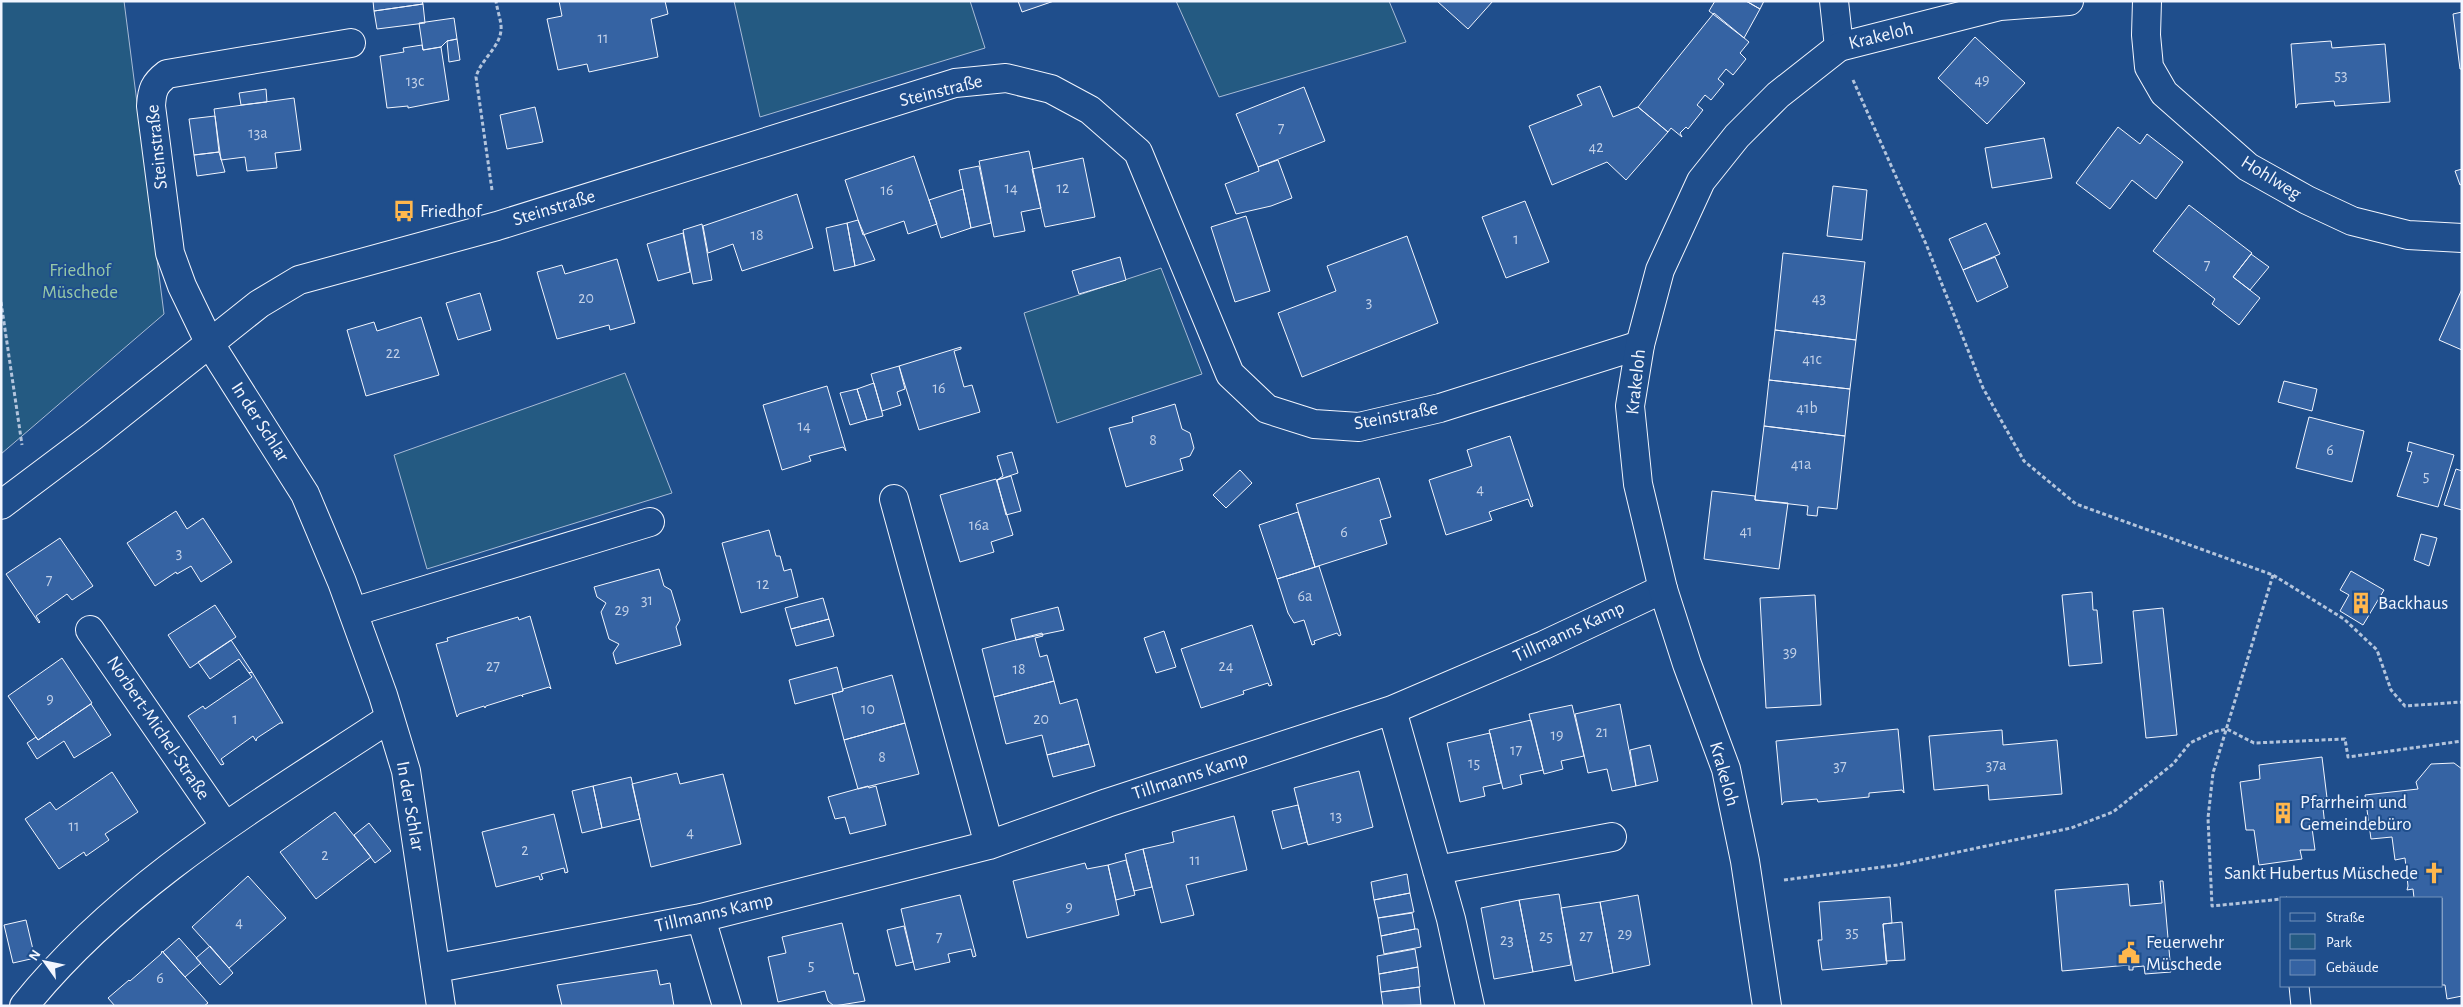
<svg xmlns="http://www.w3.org/2000/svg" width="2463" height="1007" font-family="'Alegreya Sans',sans-serif">
<rect width="100%" height="100%" fill="#1f4e8c"/>
<path fill="#245a82" stroke="#a8bbd7" d="M 1,1 L 124,1 L 164,314 L 1,454 Z
M 734,1 L 970,1 L 985,48 L 760,117 Z
M 1176,1 L 1389,1 L 1406,42 L 1219,97 Z
M 1161,268 L 1202,374 L 1057,423 L 1024,313 Z
M 625,373 L 672,493 L 427,569 L 394,455 Z"/>
<path fill="#3563a3" stroke="#f2f6ff" d="M 373,1 L 422,1 L 423,4 L 374,11 Z
M 559,1 L 665,1 L 668,14 L 651,19 L 658,57 L 589,72 L 587,64 L 558,70 L 547,19 L 562,16 Z
M 1018,1 L 1054,1 L 1022,12 Z
M 1437,1 L 1493,1 L 1468,29 Z
M 1715,1 L 1746,1 L 1760,9 L 1744,38 L 1709,11 Z
M 1746,1 L 1764,1 L 1760,9 Z
M 423,4 L 425,23 L 377,29 L 374,11 Z
M 2462,12 L 2462,69 L 2460,69 L 2453,14 Z
M 1714,13 L 1749,42 L 1740,53 L 1746,59 L 1733,75 L 1726,69 L 1718,79 L 1724,84 L 1711,100 L 1705,95 L 1697,105 L 1703,110 L 1688,129 L 1686,127 L 1680,133 L 1682,137 L 1671,128 L 1668,132 L 1638,107 Z
M 454,18 L 457,39 L 447,41 L 441,47 L 423,50 L 419,23 Z
M 1975,37 L 2025,83 L 1987,124 L 1938,78 Z
M 457,39 L 460,60 L 449,62 L 447,41 Z
M 2331,41 L 2332,48 L 2385,44 L 2390,102 L 2335,106 L 2334,101 L 2298,104 L 2296,108 L 2291,44 Z
M 422,45 L 423,50 L 441,47 L 449,100 L 408,108 L 408,106 L 387,108 L 380,56 L 404,52 L 403,48 Z
M 1600,86 L 1613,117 L 1638,107 L 1668,132 L 1626,180 L 1607,162 L 1552,185 L 1529,126 L 1582,105 L 1577,95 Z
M 1304,87 L 1325,141 L 1258,167 L 1236,114 Z
M 266,89 L 267,102 L 241,105 L 239,93 Z
M 294,98 L 301,150 L 275,153 L 277,168 L 247,171 L 245,157 L 221,160 L 214,109 Z
M 535,107 L 543,142 L 507,149 L 500,115 Z
M 215,116 L 219,152 L 194,155 L 189,119 Z
M 2118,127 L 2140,144 L 2147,134 L 2183,162 L 2156,199 L 2132,180 L 2110,209 L 2076,183 Z
M 2044,138 L 2052,178 L 1992,188 L 1985,148 Z
M 1029,151 L 1041,208 L 1021,212 L 1025,231 L 994,237 L 979,161 Z
M 219,152 L 225,172 L 197,176 L 194,155 Z
M 914,156 L 937,224 L 908,234 L 904,221 L 863,235 L 845,180 Z
M 1083,158 L 1095,217 L 1045,227 L 1032,169 Z
M 1278,160 L 1292,198 L 1271,206 L 1236,214 L 1225,184 L 1259,171 L 1258,167 Z
M 979,166 L 991,223 L 971,228 L 959,170 Z
M 2462,169 L 2462,184 L 2460,185 L 2455,171 Z
M 1833,186 L 1867,190 L 1862,240 L 1827,236 Z
M 963,189 L 971,228 L 941,238 L 929,200 Z
M 797,194 L 813,248 L 742,271 L 733,244 L 708,253 L 703,226 Z
M 1525,201 L 1549,262 L 1506,278 L 1482,217 Z
M 2189,205 L 2252,253 L 2233,277 L 2260,298 L 2239,325 L 2212,304 L 2215,299 L 2153,251 Z
M 1246,216 L 1270,291 L 1235,302 L 1211,227 Z
M 858,220 L 875,260 L 855,266 L 847,223 Z
M 847,223 L 855,266 L 834,271 L 826,228 Z
M 1986,223 L 2000,254 L 1963,270 L 1949,239 Z
M 702,224 L 712,280 L 693,284 L 683,230 Z
M 683,233 L 690,272 L 658,281 L 647,244 Z
M 1407,236 L 1438,323 L 1302,377 L 1278,313 L 1336,291 L 1327,266 Z
M 1783,253 L 1865,262 L 1856,340 L 1775,330 Z
M 2251,254 L 2269,267 L 2250,290 L 2233,277 Z
M 1120,257 L 1126,280 L 1079,294 L 1072,271 Z
M 1995,257 L 2008,287 L 1977,302 L 1963,270 Z
M 617,259 L 635,323 L 610,330 L 609,325 L 557,339 L 537,272 L 562,265 L 565,274 Z
M 2462,289 L 2462,350 L 2439,340 Z
M 480,293 L 491,330 L 458,340 L 446,303 Z
M 421,317 L 439,375 L 366,396 L 347,330 L 374,322 L 377,331 Z
M 1775,330 L 1856,340 L 1850,389 L 1769,380 Z
M 961,347 L 961,349 L 954,351 L 964,387 L 972,385 L 980,412 L 919,430 L 899,366 Z
M 899,366 L 905,389 L 897,392 L 901,405 L 882,411 L 871,374 Z
M 1769,380 L 1850,389 L 1845,436 L 1764,426 Z
M 2284,381 L 2317,389 L 2312,411 L 2278,402 Z
M 874,383 L 883,416 L 867,420 L 857,389 Z
M 827,386 L 846,451 L 843,447 L 809,456 L 811,461 L 782,470 L 763,405 Z
M 857,389 L 867,420 L 850,425 L 840,393 Z
M 1175,404 L 1182,429 L 1190,433 L 1194,448 L 1190,456 L 1180,459 L 1183,470 L 1126,487 L 1109,428 L 1133,422 L 1132,417 Z
M 2309,417 L 2364,431 L 2352,482 L 2296,468 Z
M 1764,426 L 1845,436 L 1837,509 L 1818,507 L 1817,516 L 1807,515 L 1808,506 L 1755,500 Z
M 1510,436 L 1533,506 L 1531,507 L 1528,499 L 1489,512 L 1492,520 L 1446,535 L 1429,480 L 1472,466 L 1467,450 Z
M 2409,442 L 2454,455 L 2438,507 L 2397,496 L 2412,452 L 2407,451 Z
M 1012,452 L 1018,473 L 997,480 L 1003,476 L 997,456 Z
M 2456,469 L 2462,471 L 2462,510 L 2444,505 Z
M 1240,470 L 1252,483 L 1226,508 L 1213,495 Z
M 1011,476 L 1021,511 L 1006,515 L 997,480 Z
M 1379,478 L 1391,517 L 1380,520 L 1387,544 L 1315,567 L 1296,504 Z
M 996,479 L 1013,535 L 991,542 L 994,552 L 960,562 L 940,495 Z
M 1712,491 L 1755,496 L 1755,500 L 1788,503 L 1779,569 L 1704,559 Z
M 176,511 L 187,529 L 203,518 L 232,562 L 201,582 L 191,566 L 177,574 L 176,572 L 155,586 L 127,543 Z
M 1298,512 L 1315,567 L 1277,579 L 1259,525 Z
M 769,530 L 776,556 L 780,556 L 784,571 L 791,569 L 798,597 L 741,613 L 722,543 Z
M 2421,534 L 2437,538 L 2429,566 L 2414,560 Z
M 60,538 L 93,586 L 72,600 L 67,594 L 36,616 L 40,622 L 39,623 L 6,574 Z
M 1319,566 L 1341,635 L 1339,636 L 1337,633 L 1314,641 L 1315,644 L 1312,645 L 1304,620 L 1294,623 L 1288,613 L 1277,579 Z
M 659,569 L 664,586 L 671,590 L 680,620 L 676,627 L 681,645 L 616,664 L 613,653 L 619,644 L 609,639 L 601,612 L 606,603 L 597,597 L 594,587 Z
M 2351,571 L 2384,590 L 2363,625 L 2340,611 L 2349,595 L 2340,590 Z
M 2092,592 L 2093,610 L 2097,610 L 2102,663 L 2069,666 L 2062,595 Z
M 1815,595 L 1821,705 L 1766,708 L 1760,598 Z
M 823,598 L 829,619 L 791,629 L 785,608 Z
M 215,605 L 236,637 L 190,668 L 168,635 Z
M 1058,607 L 1064,630 L 1016,640 L 1011,619 Z
M 2163,608 L 2177,735 L 2146,738 L 2133,611 Z
M 530,616 L 551,689 L 549,687 L 522,695 L 523,697 L 521,695 L 486,706 L 485,708 L 484,706 L 459,714 L 457,717 L 436,644 L 448,641 L 447,638 L 518,617 L 519,620 Z
M 829,619 L 834,636 L 796,646 L 791,629 Z
M 1252,625 L 1272,685 L 1269,686 L 1268,683 L 1243,691 L 1244,694 L 1201,708 L 1181,649 Z
M 1164,631 L 1176,667 L 1156,673 L 1144,638 Z
M 1042,633 L 1043,636 L 1035,638 L 1040,657 L 1047,655 L 1054,681 L 994,697 L 982,649 Z
M 231,640 L 252,672 L 249,673 L 239,659 L 210,679 L 198,662 Z
M 62,658 L 92,703 L 38,740 L 8,696 Z
M 837,667 L 843,691 L 795,704 L 789,680 Z
M 252,672 L 283,723 L 280,723 L 257,738 L 256,741 L 253,736 L 221,759 L 224,764 L 221,765 L 188,716 L 203,706 L 205,709 L 252,677 L 249,673 Z
M 892,675 L 905,723 L 844,740 L 832,694 L 843,691 L 843,689 Z
M 1054,681 L 1060,704 L 1077,699 L 1089,744 L 1047,755 L 1042,735 L 1006,744 L 994,697 Z
M 91,704 L 111,735 L 74,758 L 64,741 L 37,759 L 27,743 L 36,737 L 38,740 Z
M 1620,704 L 1636,786 L 1612,791 L 1607,769 L 1588,773 L 1575,714 Z
M 1572,705 L 1584,756 L 1561,761 L 1563,769 L 1544,774 L 1529,714 Z
M 1531,720 L 1543,770 L 1520,775 L 1522,784 L 1503,789 L 1489,730 Z
M 905,723 L 919,774 L 858,789 L 844,740 Z
M 1898,729 L 1904,793 L 1902,790 L 1869,793 L 1869,797 L 1818,802 L 1817,799 L 1784,802 L 1782,805 L 1776,741 Z
M 2002,730 L 2003,745 L 2057,740 L 2062,794 L 1989,800 L 1988,785 L 1934,790 L 1929,736 Z
M 1490,733 L 1501,783 L 1483,787 L 1485,796 L 1460,802 L 1447,743 Z
M 1089,744 L 1095,766 L 1053,777 L 1047,755 Z
M 1650,745 L 1658,781 L 1636,786 L 1630,750 Z
M 2322,757 L 2327,798 L 2322,799 L 2325,826 L 2312,828 L 2315,850 L 2300,850 L 2302,859 L 2259,865 L 2254,830 L 2246,830 L 2240,782 L 2260,779 L 2259,765 Z
M 2454,763 L 2462,769 L 2462,996 L 2447,999 L 2445,985 L 2442,985 L 2442,898 L 2414,898 L 2413,889 L 2407,890 L 2408,886 L 2405,858 L 2395,860 L 2392,837 L 2371,839 L 2365,795 L 2418,789 L 2416,782 L 2431,764 Z
M 1359,771 L 1373,827 L 1308,845 L 1294,788 Z
M 112,772 L 138,812 L 105,834 L 109,840 L 86,856 L 84,852 L 59,869 L 25,819 L 50,802 L 56,810 Z
M 677,773 L 680,784 L 723,774 L 741,844 L 651,867 L 632,784 Z
M 631,777 L 640,819 L 602,828 L 593,786 Z
M 593,786 L 602,828 L 582,833 L 572,791 Z
M 868,786 L 869,788 L 876,786 L 886,825 L 850,834 L 845,817 L 835,819 L 828,797 Z
M 1298,805 L 1307,842 L 1282,849 L 1272,811 Z
M 335,812 L 371,857 L 316,899 L 280,852 Z
M 554,814 L 568,872 L 565,873 L 564,868 L 541,874 L 543,879 L 540,880 L 539,876 L 496,887 L 482,832 Z
M 1234,816 L 1247,870 L 1186,885 L 1194,915 L 1161,923 L 1143,849 L 1174,842 L 1172,832 Z
M 369,823 L 391,851 L 375,863 L 354,835 Z
M 1143,849 L 1152,887 L 1134,891 L 1125,854 Z
M 1126,860 L 1135,895 L 1116,900 L 1108,865 Z
M 1085,863 L 1087,869 L 1108,865 L 1119,915 L 1027,938 L 1013,881 Z
M 1407,874 L 1410,893 L 1374,900 L 1371,882 Z
M 248,876 L 286,918 L 229,968 L 192,927 Z
M 2160,881 L 2163,881 L 2171,972 L 2145,974 L 2144,966 L 2133,967 L 2133,970 L 2129,970 L 2129,965 L 2062,971 L 2055,890 L 2128,884 L 2130,906 L 2162,903 Z
M 1410,893 L 1414,912 L 1378,918 L 1374,900 Z
M 1559,894 L 1571,965 L 1533,972 L 1519,900 Z
M 960,895 L 976,956 L 973,957 L 971,949 L 948,954 L 950,962 L 915,970 L 901,909 Z
M 1638,895 L 1650,965 L 1613,973 L 1600,902 Z
M 1890,897 L 1892,923 L 1883,924 L 1887,964 L 1822,970 L 1818,940 L 1822,940 L 1819,902 Z
M 1519,900 L 1533,972 L 1494,979 L 1481,908 Z
M 1600,902 L 1613,973 L 1575,981 L 1561,908 Z
M 1412,913 L 1415,929 L 1381,936 L 1378,918 Z
M 26,920 L 35,958 L 13,963 L 4,925 Z
M 1902,922 L 1905,960 L 1886,961 L 1883,924 Z
M 842,923 L 854,974 L 858,973 L 865,1001 L 834,1006 L 828,1001 L 825,991 L 778,1002 L 768,957 L 786,953 L 782,937 Z
M 904,926 L 913,962 L 896,966 L 887,930 Z
M 1415,929 L 1418,929 L 1421,947 L 1384,954 L 1381,936 Z
M 179,938 L 201,963 L 185,977 L 163,952 Z
M 210,946 L 233,973 L 220,985 L 196,958 Z
M 1415,949 L 1418,967 L 1379,974 L 1377,956 Z
M 162,951 L 208,1003 L 204,1006 L 115,1006 L 108,998 L 129,980 L 130,981 L 161,954 Z
M 1418,967 L 1420,987 L 1381,992 L 1379,974 Z
M 657,970 L 660,985 L 670,983 L 674,1006 L 562,1006 L 557,985 Z
M 1419,987 L 1421,1005 L 1383,1006 L 1381,992 Z"/>
<g fill="none" stroke-linecap="round" stroke-linejoin="round">
<g stroke="#f2f6ff" stroke-width="21">
<path id="lane" d="M 2299,986 L 2301,1006"/>
</g>
<g stroke="#f2f6ff" stroke-width="30">
<path id="street" d="M 1834,1 L 1839,47
M 2147,1 L 2146,35 L 2149,67 L 2164,93 L 2248,167 L 2307,200 L 2352,221 L 2408,235 L 2462,238
M 351,43 L 167,74 C 154,84 152,90 151,106 L 170,253 L 182,286 L 210,344 L 305,494 L 342,582 L 383,695 L 406,771 L 441,1006
M 894,499 L 989,845
M 1,505 L 93,436 L 259,304 L 299,280 L 497,226 L 955,83 L 1006,78 L 1051,89 L 1090,110 L 1138,152 L 1230,374 L 1267,409 L 1314,424 L 1359,427 L 1440,408 L 1640,345
M 353,612 L 650,522
M 90,630 L 225,826
M 1392,710 L 1451,919 L 1470,1006
M 1437,870 L 1612,837
M 701,918 L 727,1006
M 437,968 L 701,918 L 989,845 L 1107,803 L 1392,710 L 1544,645 L 1663,589
M 24,1006 C 122,884 261,803 390,718"/>
</g>
<g stroke="#f2f6ff" stroke-width="30">
<path id="secondary" d="M 1767,1006 L 1745,861 L 1726,769 L 1687,664 L 1663,589 L 1638,484 L 1630,406 L 1640,345 L 1660,270 L 1701,181 L 1737,136 L 1778,95 L 1839,47 L 2000,6 L 2069,1"/>
</g>
<path stroke="#b3c4dc" stroke-width="3" stroke-dasharray="4 2.5" stroke-linecap="butt" d="M 1853,80 L 1926,244 L 1983,388 L 2024,461 L 2076,504 L 2273,575 L 2344,619 L 2377,650 L 2391,690 L 2405,706 L 2462,702
M 492,190 L 476,77 C 481,58 503,46 501,25 C 500,17 497,9 496,1
M 1,302 L 22,445
M 2273,575 L 2213,773 L 2208,818 L 2212,906 L 2282,899
M 1784,880 L 1897,865 L 2071,828 L 2113,812 L 2173,764 L 2190,743 L 2213,732 L 2227,729 L 2254,743 L 2345,739 L 2348,757 L 2462,741
M 2286,898 L 2287,898"/>
<use href="#lane" stroke="#1f4e8c" stroke-width="19"/>
<use href="#street" stroke="#1f4e8c" stroke-width="28"/>
<use href="#secondary" stroke="#1f4e8c" stroke-width="28"/>
</g>
<defs>
<g id="bus-bare" transform="scale(1.725)"><path d="M-5-6H5V4H4V6H2V4H-2V6H-4V4H-5ZM-3.5-4V0h7V-4ZM-3.5 1.2v1.5H-2V1.2ZM2 1.2v1.5H3.5V1.2Z" fill="#ffb74d" stroke="#1f4e8c" stroke-width="2.5" paint-order="stroke"/></g>
<g id="building-bare" transform="scale(1.725)"><path d="M-4-6H4V6H1V3H-1V6H-4ZM-2.5-4.3h1.7v1.8h-1.7ZM.8-4.3h1.7v1.8H.8ZM-2.5-1h1.7V.8h-1.7ZM.8-1h1.7V.8H.8Z" fill="#ffb74d" stroke="#1f4e8c" stroke-width="2.5" paint-order="stroke"/></g>
<g id="church-bare" transform="scale(1.725)"><path d="M-1.2-6h2.4v3.5h3.3v2.4h-3.3V6h-2.4V-.1h-3.3v-2.4h3.3Z" fill="#ffb74d" stroke="#1f4e8c" stroke-width="2.5" paint-order="stroke"/></g>
<g id="civic-bare" transform="scale(1.725)"><path d="M-.6-6.5H3V-4.5H.6V-3L4-1V1h2V6H-6V1h2V-1L-.6-3ZM-1.2 2.5V6h2.4V2.5Z" fill="#ffb74d" stroke="#1f4e8c" stroke-width="2.5" paint-order="stroke"/></g>
</defs>
<g fill-rule="evenodd">
<use href="#bus-bare" x="404" y="211"/>
<use href="#building-bare" x="2361" y="603"/>
<use href="#building-bare" x="2283" y="813"/>
<use href="#church-bare" x="2434" y="873"/>
<use href="#civic-bare" x="2129" y="953"/>
</g>
<g text-anchor="middle" dominant-baseline="central" stroke-width="4" stroke-linejoin="round" paint-order="stroke">
<g font-size="16" fill="#c3d1e8">
<text x="603" y="38">11</text>
<text x="2341" y="75">53</text>
<text x="1982" y="80">49</text>
<text x="415" y="81">13c</text>
<text x="1281" y="128">7</text>
<text x="258" y="133">13a</text>
<text x="1596" y="147">42</text>
<text x="1011" y="188">14</text>
<text x="1063" y="188">12</text>
<text x="887" y="190">16</text>
<text x="757" y="235">18</text>
<text x="1516" y="239">1</text>
<text x="2207" y="265">7</text>
<text x="586" y="298">20</text>
<text x="1819" y="298">43</text>
<text x="1369" y="302">3</text>
<text x="393" y="353">22</text>
<text x="1812" y="359">41c</text>
<text x="939" y="388">16</text>
<text x="1807" y="408">41b</text>
<text x="804" y="426">14</text>
<text x="1153" y="440">8</text>
<text x="2330" y="450">6</text>
<text x="1801" y="464">41a</text>
<text x="2426" y="476">5</text>
<text x="1480" y="489">4</text>
<text x="979" y="525">16a</text>
<text x="1746" y="531">41</text>
<text x="1344" y="532">6</text>
<text x="179" y="553">3</text>
<text x="49" y="580">7</text>
<text x="763" y="584">12</text>
<text x="1305" y="596">6a</text>
<text x="647" y="600">31</text>
<text x="622" y="610">29</text>
<text x="1790" y="652">39</text>
<text x="493" y="666">27</text>
<text x="1226" y="666">24</text>
<text x="1019" y="669">18</text>
<text x="50" y="699">9</text>
<text x="868" y="709">10</text>
<text x="235" y="719">1</text>
<text x="1041" y="719">20</text>
<text x="1602" y="732">21</text>
<text x="1557" y="735">19</text>
<text x="1516" y="750">17</text>
<text x="882" y="757">8</text>
<text x="1474" y="763">15</text>
<text x="1996" y="765">37a</text>
<text x="1840" y="766">37</text>
<text x="1336" y="816">13</text>
<text x="74" y="826">11</text>
<text x="690" y="832">4</text>
<text x="525" y="850">2</text>
<text x="325" y="855">2</text>
<text x="1195" y="860">11</text>
<text x="1069" y="907">9</text>
<text x="239" y="922">4</text>
<text x="1852" y="932">35</text>
<text x="1625" y="934">29</text>
<text x="1546" y="936">25</text>
<text x="1586" y="936">27</text>
<text x="939" y="937">7</text>
<text x="1507" y="940">23</text>
<text x="811" y="965">5</text>
<text x="160" y="978">6</text>
</g>
<g font-size="19" fill="#f2f6ff" stroke="#1f4e8c">
<text transform="translate(1881 36) rotate(-14)">Krakeloh</text>
<text transform="translate(941 91) rotate(-14)">Steinstraße</text>
<text transform="translate(157 147) rotate(-96)">Steinstraße</text>
<text transform="translate(2271 178) rotate(32)">Hohlweg</text>
<text transform="translate(554 208) rotate(-17)">Steinstraße</text>
<text transform="translate(1636 382) rotate(-84)">Krakeloh</text>
<text transform="translate(1396 416) rotate(-11)">Steinstraße</text>
<text transform="translate(260 422) rotate(57)">In der Schlar</text>
<text transform="translate(1569 632) rotate(-25)">Tillmanns Kamp</text>
<text transform="translate(158 728) rotate(56)">Norbert-Michel-Straße</text>
<text transform="translate(1724 774) rotate(74)">Krakeloh</text>
<text transform="translate(1190 776) rotate(-18)">Tillmanns Kamp</text>
<text transform="translate(410 806) rotate(80)">In der Schlar</text>
<text transform="translate(714 913) rotate(-13)">Tillmanns Kamp</text>
</g>
<g font-size="19" fill="#f2f6ff" stroke="#1f4e8c" text-anchor="start">
<text x="420" y="211">Friedhof</text>
<text x="2378" y="603">Backhaus</text>
<text x="2300" y="802">Pfarrheim und<tspan x="2300" dy="22">Gemeindebüro</tspan></text>
<text x="2418" y="873" text-anchor="end">Sankt Hubertus Müschede</text>
<text x="2146" y="942">Feuerwehr<tspan x="2146" dy="22">Müschede</tspan></text>
</g>
<g font-size="19" fill="#97c8a6" stroke="#1f4e8c">
<text x="80" y="270">Friedhof<tspan x="80" dy="22">Müschede</tspan></text>
</g>
</g>
<rect width="2463" height="1007" fill="none" stroke="#f2f6ff" stroke-width="5"/>
<rect x="2280" y="897" width="162" height="90" fill="#1f4e8c" stroke="#7391ba"/>
<rect x="2290" y="913" width="25" height="8" fill="#1f4e8c" stroke="#7391ba"/>
<text x="2326" y="922" font-size="15" fill="#f2f6ff">Straße</text>
<rect x="2290" y="934" width="25" height="15" fill="#245a82" stroke="#7391ba"/>
<text x="2326" y="947" font-size="15" fill="#f2f6ff">Park</text>
<rect x="2290" y="960" width="25" height="15" fill="#3563a3" stroke="#7391ba"/>
<text x="2326" y="972" font-size="15" fill="#f2f6ff">Gebäude</text>
<g transform="translate(45 962) rotate(303)" stroke="#1f4e8c" stroke-width="4" paint-order="stroke">
<path d="M0-4L9 19L0 12L-9 19Z" fill="#f2f6ff"/>
<text y="-8" font-size="14" font-weight="bold" text-anchor="middle" fill="#f2f6ff">N</text>
</g>
</svg>
